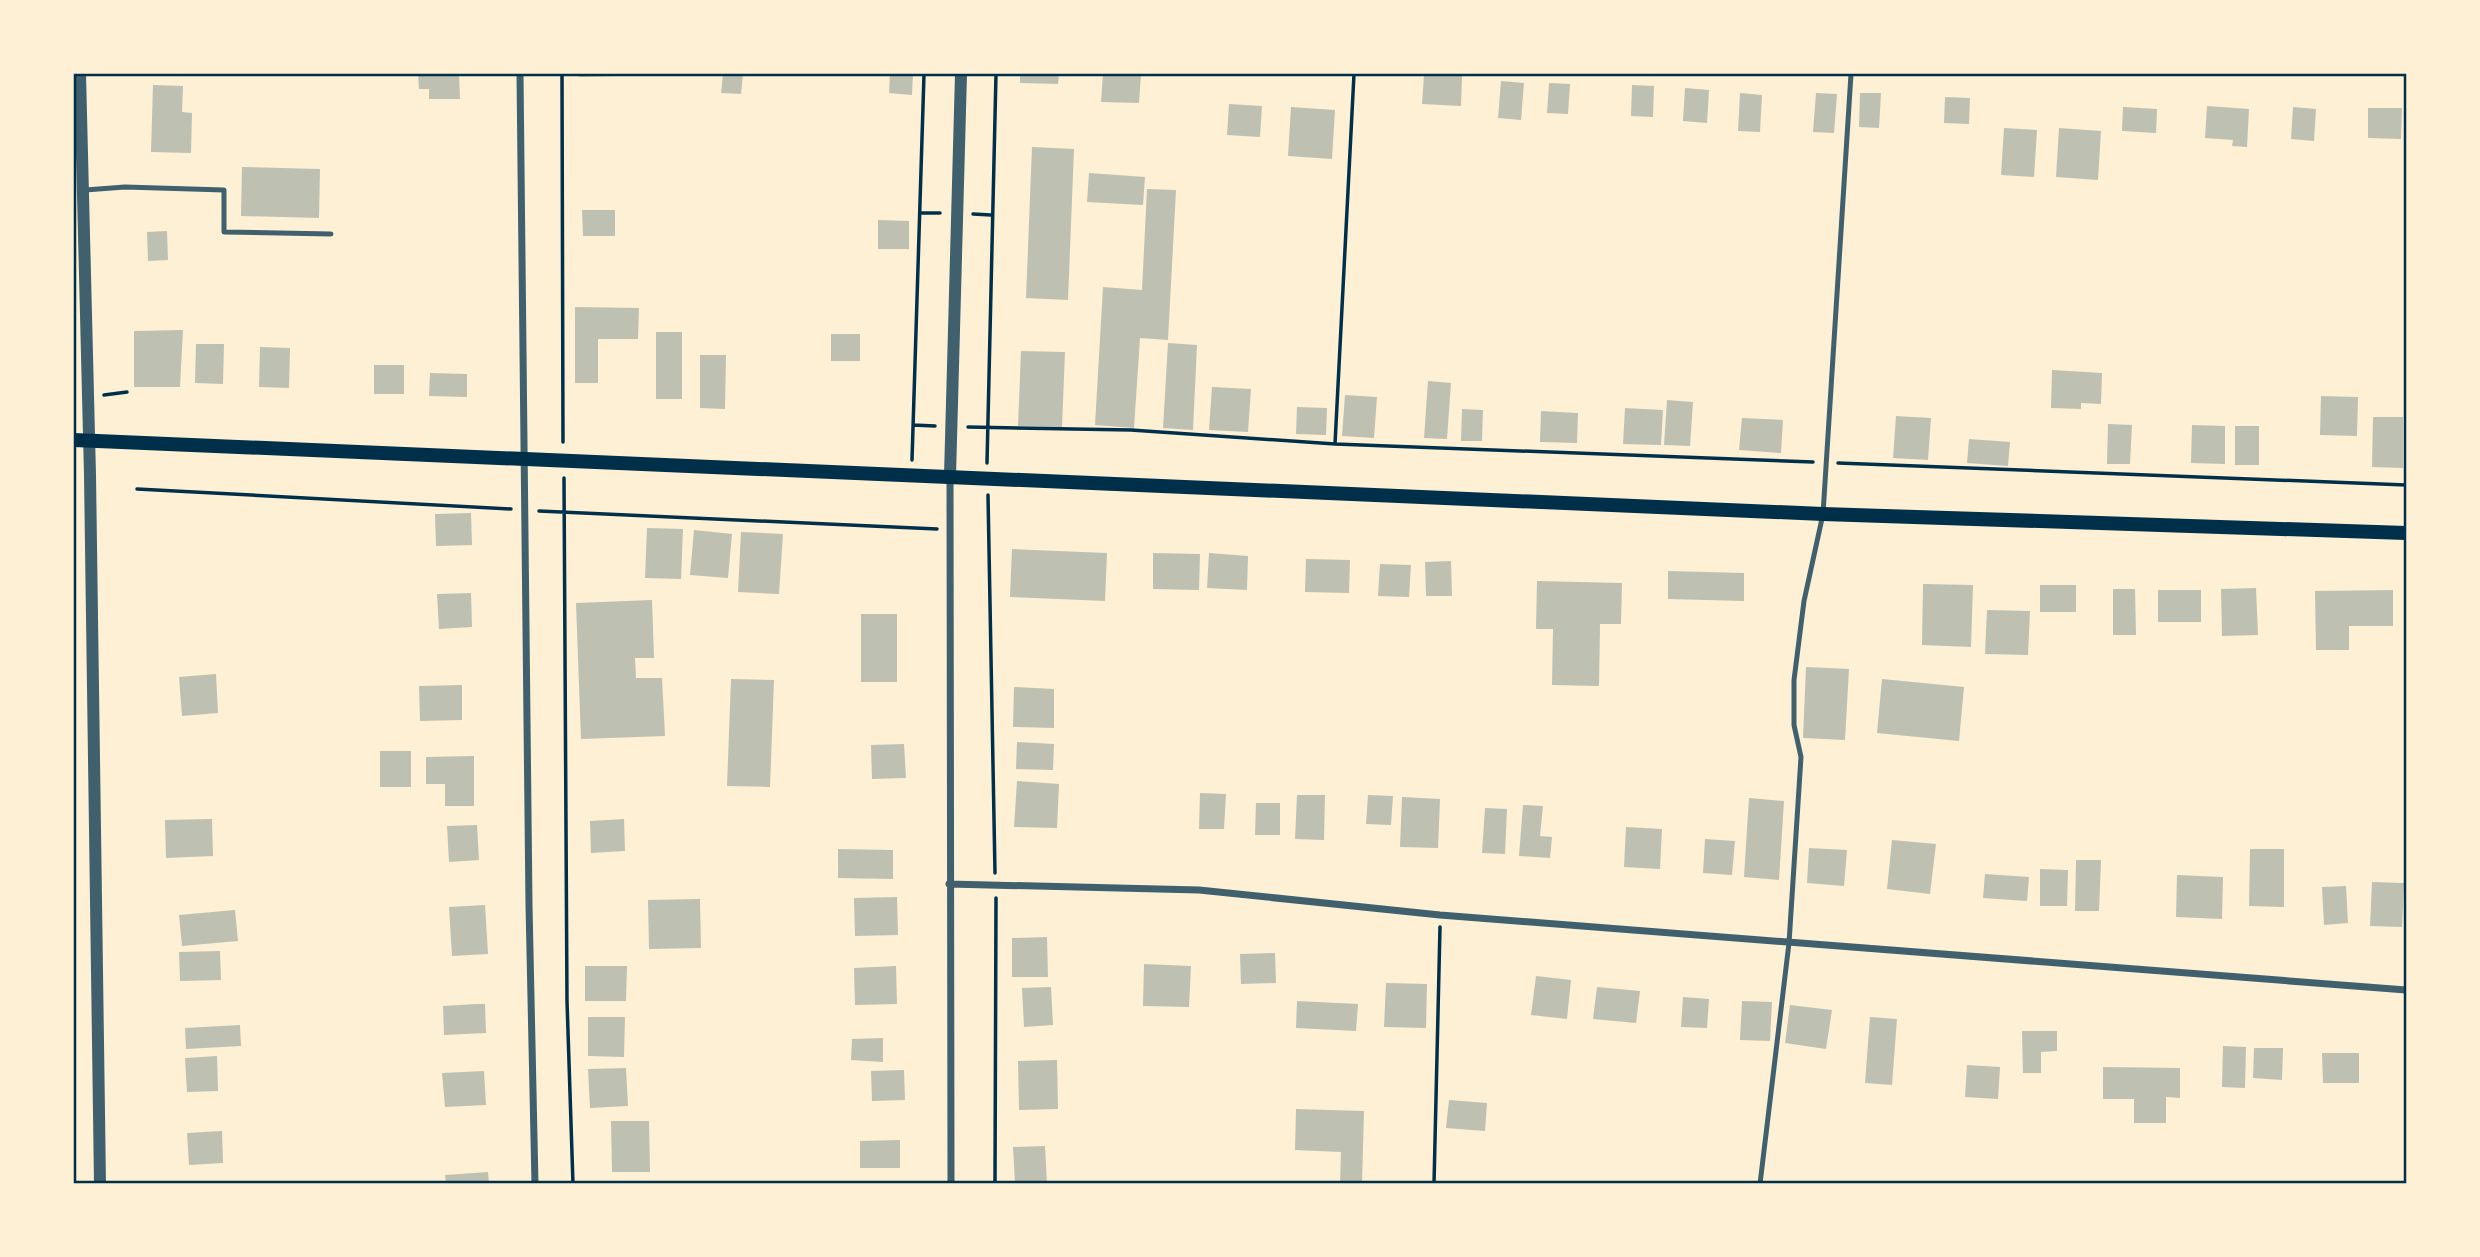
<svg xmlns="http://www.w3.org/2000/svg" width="2480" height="1257" font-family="Manrope,sans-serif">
<rect width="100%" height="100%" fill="#fdf0d5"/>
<path fill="#bec0b2" d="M 418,74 L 459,74 L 460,99 L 429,99 L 429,89 L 419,89 Z
M 579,74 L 620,74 L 620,76 L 579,77 Z
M 723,74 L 743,74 L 741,94 L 721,93 Z
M 890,74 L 913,74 L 912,95 L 889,93 Z
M 1020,74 L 1059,74 L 1058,84 L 1020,83 Z
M 1103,74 L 1141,74 L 1139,103 L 1101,102 Z
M 1424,75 L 1462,76 L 1461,106 L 1422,104 Z
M 1501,81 L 1524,83 L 1521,120 L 1498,118 Z
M 1549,83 L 1570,84 L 1568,114 L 1547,113 Z
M 153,85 L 183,86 L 182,112 L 192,113 L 191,153 L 151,152 Z
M 1632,85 L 1654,86 L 1653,117 L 1631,116 Z
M 1685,88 L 1709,90 L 1707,123 L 1683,121 Z
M 1740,93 L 1762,95 L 1760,132 L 1738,131 Z
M 1816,93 L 1837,94 L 1834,133 L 1813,132 Z
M 1860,93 L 1881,93 L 1879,128 L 1859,127 Z
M 1945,97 L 1970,98 L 1969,124 L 1944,123 Z
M 1229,104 L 1262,106 L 1260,137 L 1227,135 Z
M 2207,106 L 2249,109 L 2247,147 L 2232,146 L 2233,140 L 2205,138 Z
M 1291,107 L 1335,110 L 1332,159 L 1288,156 Z
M 2123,107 L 2157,109 L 2156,133 L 2122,131 Z
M 2293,107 L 2316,109 L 2314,141 L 2291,139 Z
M 2368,108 L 2402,108 L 2401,139 L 2368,138 Z
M 2004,128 L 2037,130 L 2034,177 L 2001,175 Z
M 2059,128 L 2101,131 L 2098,180 L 2056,177 Z
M 1032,147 L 1074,149 L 1068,300 L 1026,298 Z
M 242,167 L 320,169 L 319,218 L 241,216 Z
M 1089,173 L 1145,177 L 1143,205 L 1087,202 Z
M 1147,189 L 1176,190 L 1168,340 L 1140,338 L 1134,428 L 1095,425 L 1103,287 L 1142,290 Z
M 582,210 L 615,210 L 615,236 L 583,236 Z
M 878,220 L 909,221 L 909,249 L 878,249 Z
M 167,231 L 168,260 L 148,261 L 147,232 Z
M 575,307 L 639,308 L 638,339 L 598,339 L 598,383 L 575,383 Z
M 183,330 L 180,387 L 134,387 L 134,331 Z
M 656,332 L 682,332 L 682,399 L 656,399 Z
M 831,334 L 860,334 L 860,361 L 831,361 Z
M 1168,343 L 1197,345 L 1193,430 L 1163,428 Z
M 196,344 L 224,344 L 223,384 L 195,383 Z
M 260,347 L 290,348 L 289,388 L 259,387 Z
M 1021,351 L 1065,352 L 1062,427 L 1018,426 Z
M 700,355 L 726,355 L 725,409 L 700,408 Z
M 374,365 L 404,365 L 404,394 L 374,394 Z
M 2052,370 L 2102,373 L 2101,404 L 2081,403 L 2081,409 L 2051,408 Z
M 430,373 L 467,374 L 467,397 L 429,396 Z
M 1428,381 L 1451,383 L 1447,439 L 1424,438 Z
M 1212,387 L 1251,389 L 1248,432 L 1209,430 Z
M 1345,395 L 1377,397 L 1374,438 L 1342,436 Z
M 2321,396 L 2358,397 L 2357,436 L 2320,435 Z
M 1667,400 L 1693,402 L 1690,446 L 1664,445 Z
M 1297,407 L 1327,408 L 1326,435 L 1296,434 Z
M 1625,408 L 1663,410 L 1661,445 L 1623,444 Z
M 1462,409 L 1483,410 L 1482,441 L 1461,441 Z
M 1541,411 L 1578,413 L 1577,443 L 1540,442 Z
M 1896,416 L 1931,418 L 1928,460 L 1893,458 Z
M 2373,417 L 2403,417 L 2403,468 L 2372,467 Z
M 1742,418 L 1783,420 L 1781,453 L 1739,450 Z
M 2108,424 L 2132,425 L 2130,464 L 2107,464 Z
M 2192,425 L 2225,426 L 2225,464 L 2191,463 Z
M 2235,426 L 2259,426 L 2259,465 L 2235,465 Z
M 1969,439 L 2010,442 L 2008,466 L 1967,463 Z
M 471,513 L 472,545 L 436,546 L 435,514 Z
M 647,528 L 683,529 L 681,579 L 645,578 Z
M 694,530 L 732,534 L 728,578 L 690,575 Z
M 741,532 L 783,534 L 779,594 L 738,592 Z
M 1012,549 L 1107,553 L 1105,601 L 1010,597 Z
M 1153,553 L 1200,554 L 1199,590 L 1153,589 Z
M 1209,553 L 1248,556 L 1247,590 L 1207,588 Z
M 1306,559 L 1350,560 L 1349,593 L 1305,592 Z
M 1451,561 L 1452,596 L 1426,596 L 1425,562 Z
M 1380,564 L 1411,565 L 1409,597 L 1378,596 Z
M 1668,571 L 1744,573 L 1744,601 L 1668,599 Z
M 1537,581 L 1622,583 L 1621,624 L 1600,624 L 1599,686 L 1552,685 L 1553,629 L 1536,629 Z
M 1923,584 L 1973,585 L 1971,647 L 1922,645 Z
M 2040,585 L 2076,585 L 2076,612 L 2040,612 Z
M 2256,588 L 2258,635 L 2222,636 L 2221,589 Z
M 2113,589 L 2135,589 L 2136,635 L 2113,635 Z
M 2158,590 L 2201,590 L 2201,622 L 2158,622 Z
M 2393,590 L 2393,626 L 2349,626 L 2349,650 L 2316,650 L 2315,591 Z
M 471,593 L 472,627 L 439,629 L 437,594 Z
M 652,600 L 654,658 L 635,658 L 636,678 L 662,678 L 665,736 L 581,739 L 576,603 Z
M 1987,610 L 2030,611 L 2028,655 L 1985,654 Z
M 861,614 L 897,614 L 897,682 L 861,682 Z
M 1806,667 L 1849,669 L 1845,740 L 1803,738 Z
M 216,674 L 218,713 L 182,716 L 179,677 Z
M 731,679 L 774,680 L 770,787 L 727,786 Z
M 1882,679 L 1964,687 L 1959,741 L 1877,733 Z
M 462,685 L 462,720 L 420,721 L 419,686 Z
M 1014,687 L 1054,689 L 1054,728 L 1013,727 Z
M 1017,742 L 1054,744 L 1053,770 L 1016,769 Z
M 904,744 L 906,778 L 872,779 L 871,745 Z
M 380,751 L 411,751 L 411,787 L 380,787 Z
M 474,756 L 474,806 L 445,806 L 445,784 L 426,784 L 426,757 Z
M 1017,781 L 1059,784 L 1057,828 L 1014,827 Z
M 1200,793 L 1226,794 L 1224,829 L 1199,829 Z
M 1297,795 L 1325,795 L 1324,840 L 1295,839 Z
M 1368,795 L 1393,796 L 1391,825 L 1366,824 Z
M 1402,797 L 1440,799 L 1438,848 L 1400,847 Z
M 1749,798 L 1784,801 L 1779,880 L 1744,877 Z
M 1256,803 L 1280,803 L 1280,835 L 1255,835 Z
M 1523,805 L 1543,806 L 1540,836 L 1552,837 L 1550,858 L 1519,856 Z
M 1485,808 L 1507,809 L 1505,854 L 1482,853 Z
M 212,819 L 213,856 L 166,858 L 165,820 Z
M 624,819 L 625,851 L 591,853 L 590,821 Z
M 477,825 L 479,860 L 449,862 L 447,826 Z
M 1626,827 L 1662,829 L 1660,869 L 1624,867 Z
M 1705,839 L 1735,841 L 1732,875 L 1703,873 Z
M 1892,840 L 1936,844 L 1930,894 L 1887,889 Z
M 1809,848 L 1847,850 L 1844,886 L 1807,883 Z
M 838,849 L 893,850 L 893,879 L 838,878 Z
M 2250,849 L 2284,849 L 2284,907 L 2249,906 Z
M 2076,860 L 2101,860 L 2099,911 L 2075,911 Z
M 2040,869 L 2068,870 L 2067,906 L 2040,906 Z
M 1985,874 L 2029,877 L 2027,901 L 1983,898 Z
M 2177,875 L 2223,877 L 2222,919 L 2176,917 Z
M 2372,882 L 2404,883 L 2402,927 L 2370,926 Z
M 2346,886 L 2348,923 L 2324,925 L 2322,887 Z
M 897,897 L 898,935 L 855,936 L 854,898 Z
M 700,899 L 701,948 L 649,949 L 648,900 Z
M 485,905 L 488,954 L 452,956 L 449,907 Z
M 235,910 L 238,941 L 182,946 L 179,915 Z
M 1047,937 L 1048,977 L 1012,977 L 1012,938 Z
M 220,951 L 221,980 L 180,981 L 179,952 Z
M 1275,953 L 1276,983 L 1241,984 L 1240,954 Z
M 1144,964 L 1191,966 L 1189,1007 L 1143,1006 Z
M 585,966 L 627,966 L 626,1001 L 585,1001 Z
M 896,966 L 897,1004 L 855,1005 L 854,968 Z
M 1536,976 L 1571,980 L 1567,1019 L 1531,1015 Z
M 1386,983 L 1427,984 L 1426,1028 L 1384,1027 Z
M 1051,987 L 1053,1025 L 1024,1027 L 1022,988 Z
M 1597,987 L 1640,991 L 1636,1023 L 1593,1019 Z
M 1683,997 L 1709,999 L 1707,1028 L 1681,1027 Z
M 1297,1001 L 1358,1004 L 1356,1031 L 1296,1028 Z
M 1742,1001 L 1772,1002 L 1770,1041 L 1740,1040 Z
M 476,1004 L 485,1004 L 486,1033 L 444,1035 L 443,1006 Z
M 1790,1005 L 1832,1010 L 1826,1049 L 1785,1043 Z
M 588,1017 L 625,1017 L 624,1057 L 588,1056 Z
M 1870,1017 L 1897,1019 L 1892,1085 L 1865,1083 Z
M 240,1025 L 241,1046 L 186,1049 L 185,1028 Z
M 2022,1031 L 2057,1031 L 2057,1051 L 2041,1052 L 2041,1073 L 2023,1073 Z
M 883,1038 L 883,1062 L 851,1060 L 852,1039 Z
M 2223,1046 L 2246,1047 L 2245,1088 L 2222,1087 Z
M 2254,1048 L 2283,1048 L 2282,1080 L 2253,1078 Z
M 2322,1053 L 2359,1053 L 2359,1083 L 2323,1083 Z
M 217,1056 L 218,1091 L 187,1092 L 185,1058 Z
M 1057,1060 L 1058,1109 L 1019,1110 L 1018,1061 Z
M 1967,1065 L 2000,1067 L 1998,1099 L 1965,1097 Z
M 2103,1067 L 2180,1068 L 2180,1098 L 2166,1097 L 2166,1123 L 2134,1123 L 2134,1099 L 2103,1099 Z
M 626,1068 L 628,1106 L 590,1108 L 588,1069 Z
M 904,1070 L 905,1100 L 872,1101 L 871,1071 Z
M 484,1071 L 486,1105 L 445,1107 L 442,1073 Z
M 1449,1100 L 1487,1103 L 1485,1131 L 1446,1128 Z
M 1296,1109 L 1364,1111 L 1362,1184 L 1340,1184 L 1341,1152 L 1295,1150 Z
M 611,1121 L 649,1121 L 650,1172 L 612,1172 Z
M 222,1131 L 223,1163 L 189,1165 L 187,1133 Z
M 900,1140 L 900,1168 L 860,1168 L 860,1141 Z
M 1045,1146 L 1047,1184 L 1015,1184 L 1013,1147 Z
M 488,1172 L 489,1184 L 446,1184 L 445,1175 Z"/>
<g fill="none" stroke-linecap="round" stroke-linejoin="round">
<path stroke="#003049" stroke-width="3.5" d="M 562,74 L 563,442
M 920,213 L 940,213
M 973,214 L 991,215
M 104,395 L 127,392
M 913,425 L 935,426
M 968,427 L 1131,430 L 1335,444 L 1813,462
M 1335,444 L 1354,74
M 912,460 L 924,74
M 987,463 L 996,74
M 1838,463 L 2406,485
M 564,478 L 567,1001 L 573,1184
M 137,489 L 511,509
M 988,495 L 995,873
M 539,511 L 937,529
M 995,1184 L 996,898
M 1434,1184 L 1440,927"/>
<path stroke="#3f606c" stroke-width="5" d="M 85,190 L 125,187 L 224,190 L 224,232 L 331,234
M 1760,1184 L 1789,943 L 1801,757 L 1794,725 L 1794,680 L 1804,601 L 1823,514 L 1851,74"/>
<path stroke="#3f606c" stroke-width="7" d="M 520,74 L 529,905 L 535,1184
M 950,476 L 951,1184
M 949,884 L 1199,890 L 1440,915 L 2406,990"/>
<path stroke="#3f606c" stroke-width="12" d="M 80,74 L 90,475 L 100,1184
M 950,476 L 961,74"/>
<path stroke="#003049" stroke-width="14" d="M 74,440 L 1823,514 L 2406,533"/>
</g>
<rect width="2480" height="1257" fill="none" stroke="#fdf0d5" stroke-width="150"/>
<rect x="75" y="75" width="2330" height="1107" fill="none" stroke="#003049" stroke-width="2.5"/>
</svg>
